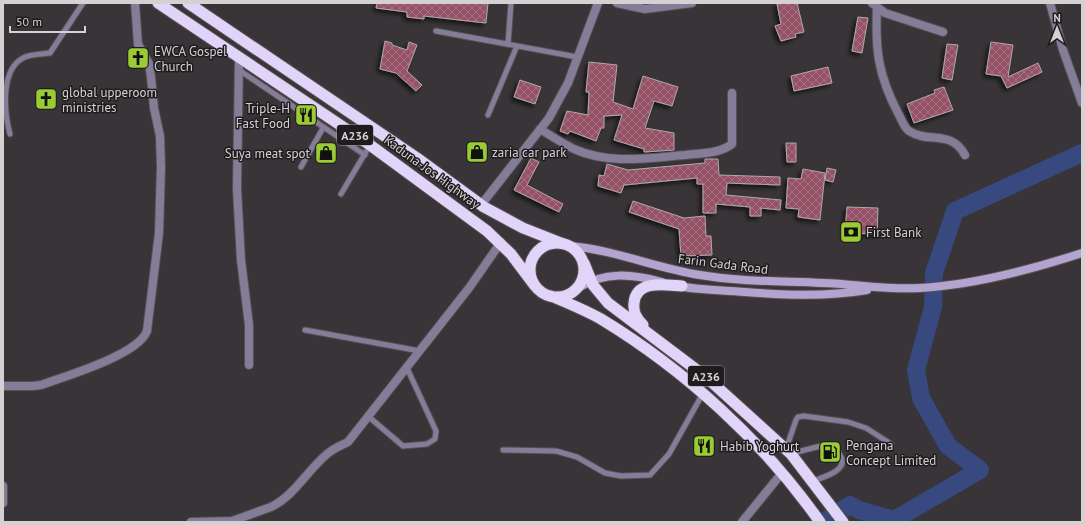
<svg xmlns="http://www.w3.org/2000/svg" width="1085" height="525" font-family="'PT Sans',sans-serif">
<defs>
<pattern id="building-cross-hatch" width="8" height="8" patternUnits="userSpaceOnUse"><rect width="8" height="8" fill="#955165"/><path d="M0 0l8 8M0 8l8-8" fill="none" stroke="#a87181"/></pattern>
<filter id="shadow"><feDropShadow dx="-3" dy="3" stdDeviation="2" flood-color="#0009"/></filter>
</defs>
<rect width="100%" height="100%" fill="#383437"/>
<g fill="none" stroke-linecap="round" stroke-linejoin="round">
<path stroke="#37497f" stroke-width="18" d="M 823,522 L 850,505 L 859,510 L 894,520 L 980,470 L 948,446 L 921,398 L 916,370 L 933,307 L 934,273 L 955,211 L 1082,153"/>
</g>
<path fill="url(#building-cross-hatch)" stroke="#afa9aa" filter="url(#shadow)" d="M 377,3 L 488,3 L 486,23 L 424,16 L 424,19 L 407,17 L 407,12 L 376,8 Z
M 783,3 L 797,3 L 804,32 L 795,34 L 796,37 L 781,41 L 775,26 L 781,24 L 777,4 Z
M 858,17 L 868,18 L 862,53 L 852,51 Z
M 385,41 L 392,43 L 392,45 L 407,50 L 409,42 L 417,45 L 407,71 L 422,85 L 416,91 L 396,73 L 380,69 Z
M 991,42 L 1013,45 L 1008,77 L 1038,63 L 1042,72 L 1007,88 L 1001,76 L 986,74 Z
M 947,44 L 958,45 L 952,80 L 942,78 Z
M 589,62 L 617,65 L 613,102 L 633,109 L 643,76 L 678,87 L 672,106 L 654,101 L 645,128 L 674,133 L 674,150 L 644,152 L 644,149 L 614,140 L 622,115 L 604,116 L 604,128 L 601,128 L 596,141 L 570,131 L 568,134 L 560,131 L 567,111 L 588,115 L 589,92 L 586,92 Z
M 828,67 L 832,83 L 794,91 L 791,76 Z
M 520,80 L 541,87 L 535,104 L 514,97 Z
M 944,87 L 953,110 L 914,123 L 907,104 L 935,93 L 934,90 Z
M 786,143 L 796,143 L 796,162 L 787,162 Z
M 531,158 L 539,162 L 527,185 L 563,204 L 559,212 L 514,190 Z
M 705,159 L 718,159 L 719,175 L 780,177 L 780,185 L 727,183 L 726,195 L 781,200 L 780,210 L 761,208 L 761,216 L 750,216 L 750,207 L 716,204 L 716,213 L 703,213 L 703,184 L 697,184 L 697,178 L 624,185 L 621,193 L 598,186 L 599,175 L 604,176 L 607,164 L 628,170 L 705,163 Z
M 827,168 L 836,170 L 833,182 L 825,180 Z
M 803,169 L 825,173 L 820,220 L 798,217 L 799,209 L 786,208 L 788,178 L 801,179 Z
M 633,201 L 684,218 L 705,216 L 706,236 L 711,236 L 712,255 L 681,256 L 679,229 L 629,212 Z
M 847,207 L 878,208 L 877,234 L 845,233 Z"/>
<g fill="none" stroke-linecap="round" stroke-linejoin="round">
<g stroke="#545053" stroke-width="7">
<path id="service" d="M 436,31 L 577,57
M 508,44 L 511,3
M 239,70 L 365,155
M 488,115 L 517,46
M 10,134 C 4,111 0,68 25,57 C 32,54 42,54 50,53 L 83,3
M 301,167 L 323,128
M 341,194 L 370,145
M 305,330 L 420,351
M 369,417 L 403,446 L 427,444 L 435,439 L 436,431 L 407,368
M 786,449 L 796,420 L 798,417 L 804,416 L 848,422 L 866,428 L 891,444
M 503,450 L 556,451 L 577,457 L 605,473 L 621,476 L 650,475 L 669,454 L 702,395
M 791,454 C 800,452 823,443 831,446 C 835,447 838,451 840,455 C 850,470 824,477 813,481"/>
</g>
<g stroke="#545053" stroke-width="10">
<path id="minor" d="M 617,3 L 645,9 L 692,3
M 872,3 L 885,13 L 943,32
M 1050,3 L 1063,50 L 1082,103
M 877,7 C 875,49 878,75 898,113 C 901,118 904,128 909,131 C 929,144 951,129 965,155
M 239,58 L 237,189 L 241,260 L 249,325 L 249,365
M 540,129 C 551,136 562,143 574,149 C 610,165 648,158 685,155 C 701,153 719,154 732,144 L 732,93
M 481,205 L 549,118 L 568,83 L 598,3
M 3,386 L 33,386 L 41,385 C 66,376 138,355 147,331 L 159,233 L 161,167 L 160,136 L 154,108 L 151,77 L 149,64 L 138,44 L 135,3
M 3,486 L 3,503
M 191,522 L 232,521 L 271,507 C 294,496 307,471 326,455 C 332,449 340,446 348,442 L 469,288 L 501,242
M 742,522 L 781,474"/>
</g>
<g stroke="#545053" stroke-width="10">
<path id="secondary" d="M 570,246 C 615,250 656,268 700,275 C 741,282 782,281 823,283 C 856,284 887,290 920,288 C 975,285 1030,270 1082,253
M 677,286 C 699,290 722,290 745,292 C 786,295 826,297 867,290
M 578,288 C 605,271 632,274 662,282"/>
</g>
<g stroke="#545053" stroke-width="13">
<path id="trunk" d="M 158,3 L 370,145 L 487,231 L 511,254 L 535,286
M 188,3 L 417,158 L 484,207 L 523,228 L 561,243
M530 270a27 27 0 1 1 54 0a27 27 0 1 1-54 0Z
M 584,263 L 593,285 L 608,303 L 706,377 L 791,454 L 843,522
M 551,296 C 568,303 585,310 601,319 C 685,370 763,441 820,522
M 643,325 C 636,318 633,312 634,303 C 636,279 666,285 682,286"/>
</g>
<use href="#service" stroke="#857c97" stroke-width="5"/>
<use href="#minor" stroke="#857c97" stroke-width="8"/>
<use href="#secondary" stroke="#b2a4cf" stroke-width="8"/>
<use href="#trunk" stroke="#e0d5f8" stroke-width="11"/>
</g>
<defs>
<g id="church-square" transform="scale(1.15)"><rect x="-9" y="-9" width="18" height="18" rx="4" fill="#9acb34" stroke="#1e1c1e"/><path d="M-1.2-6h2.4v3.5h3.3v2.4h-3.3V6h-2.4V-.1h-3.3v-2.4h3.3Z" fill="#111"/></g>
<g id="restaurant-square" transform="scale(1.15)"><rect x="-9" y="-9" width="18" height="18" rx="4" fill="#9acb34" stroke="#1e1c1e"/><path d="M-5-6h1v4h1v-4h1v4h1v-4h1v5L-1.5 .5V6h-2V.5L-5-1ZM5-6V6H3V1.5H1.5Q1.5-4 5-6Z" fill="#111"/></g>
<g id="shop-square" transform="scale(1.15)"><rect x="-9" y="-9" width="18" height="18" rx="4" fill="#9acb34" stroke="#1e1c1e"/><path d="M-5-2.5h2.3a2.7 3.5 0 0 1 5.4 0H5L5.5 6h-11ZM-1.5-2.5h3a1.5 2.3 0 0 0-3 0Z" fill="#111"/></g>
<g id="bank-square" transform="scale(1.15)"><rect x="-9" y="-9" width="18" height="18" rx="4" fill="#9acb34" stroke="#1e1c1e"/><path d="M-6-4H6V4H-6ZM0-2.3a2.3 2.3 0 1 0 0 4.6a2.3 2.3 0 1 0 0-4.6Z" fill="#111"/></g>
<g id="fuel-square" transform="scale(1.15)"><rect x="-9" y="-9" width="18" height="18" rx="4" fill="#9acb34" stroke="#1e1c1e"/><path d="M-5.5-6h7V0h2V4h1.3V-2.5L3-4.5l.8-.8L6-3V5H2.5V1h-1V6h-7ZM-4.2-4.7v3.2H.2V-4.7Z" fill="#111"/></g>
</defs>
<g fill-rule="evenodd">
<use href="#church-square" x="138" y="58"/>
<use href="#church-square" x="46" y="99"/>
<use href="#restaurant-square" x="306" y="115"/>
<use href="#shop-square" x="477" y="152"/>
<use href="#shop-square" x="326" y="153"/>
<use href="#bank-square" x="851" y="232"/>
<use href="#restaurant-square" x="704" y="446"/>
<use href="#fuel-square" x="830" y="452"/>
</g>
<g text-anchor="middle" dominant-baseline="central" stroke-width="3" stroke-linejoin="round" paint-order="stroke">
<g fill="#1e1c1e" stroke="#9d9b9d" stroke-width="1">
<rect x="337" y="125" width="36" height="20" rx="3"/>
<rect x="688" y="366" width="36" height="20" rx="3"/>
</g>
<g font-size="12" font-weight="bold" fill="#d4d1d3">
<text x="355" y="135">A236</text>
<text x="706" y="376">A236</text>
</g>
<g font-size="13" fill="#d4d1d3" stroke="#1e1c1e" text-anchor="start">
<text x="154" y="51">EWCA Gospel<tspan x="154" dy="15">Church</tspan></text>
<text x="62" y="92">global upperoom<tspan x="62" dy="15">ministries</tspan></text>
<text x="290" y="108" text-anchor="end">Triple-H<tspan x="290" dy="15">Fast Food</tspan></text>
<text x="492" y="152">zaria car park</text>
<text x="310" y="153" text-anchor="end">Suya meat spot</text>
<text x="866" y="232">First Bank</text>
<text x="846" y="445">Pengana<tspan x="846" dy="15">Concept Limited</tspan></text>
<text x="720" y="446">Habib Yoghurt</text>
</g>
<g font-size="13" fill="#d4d1d3" stroke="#1e1c1e">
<text transform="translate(432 172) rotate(36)">Kaduna-Jos Highway</text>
<text transform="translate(723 264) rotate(7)">Farin Gada Road</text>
</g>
</g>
<rect width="1085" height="525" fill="none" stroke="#d4d1d3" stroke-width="8"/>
<g transform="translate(1057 28)" stroke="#1e1c1e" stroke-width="3" paint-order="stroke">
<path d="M0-3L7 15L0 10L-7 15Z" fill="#d4d1d3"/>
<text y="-6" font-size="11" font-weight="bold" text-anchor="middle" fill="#d4d1d3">N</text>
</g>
<path d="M10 26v6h75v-6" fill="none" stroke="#d4d1d3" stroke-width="2"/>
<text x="16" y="26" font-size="12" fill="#d4d1d3" stroke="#1e1c1e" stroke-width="3" paint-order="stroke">50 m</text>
</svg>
